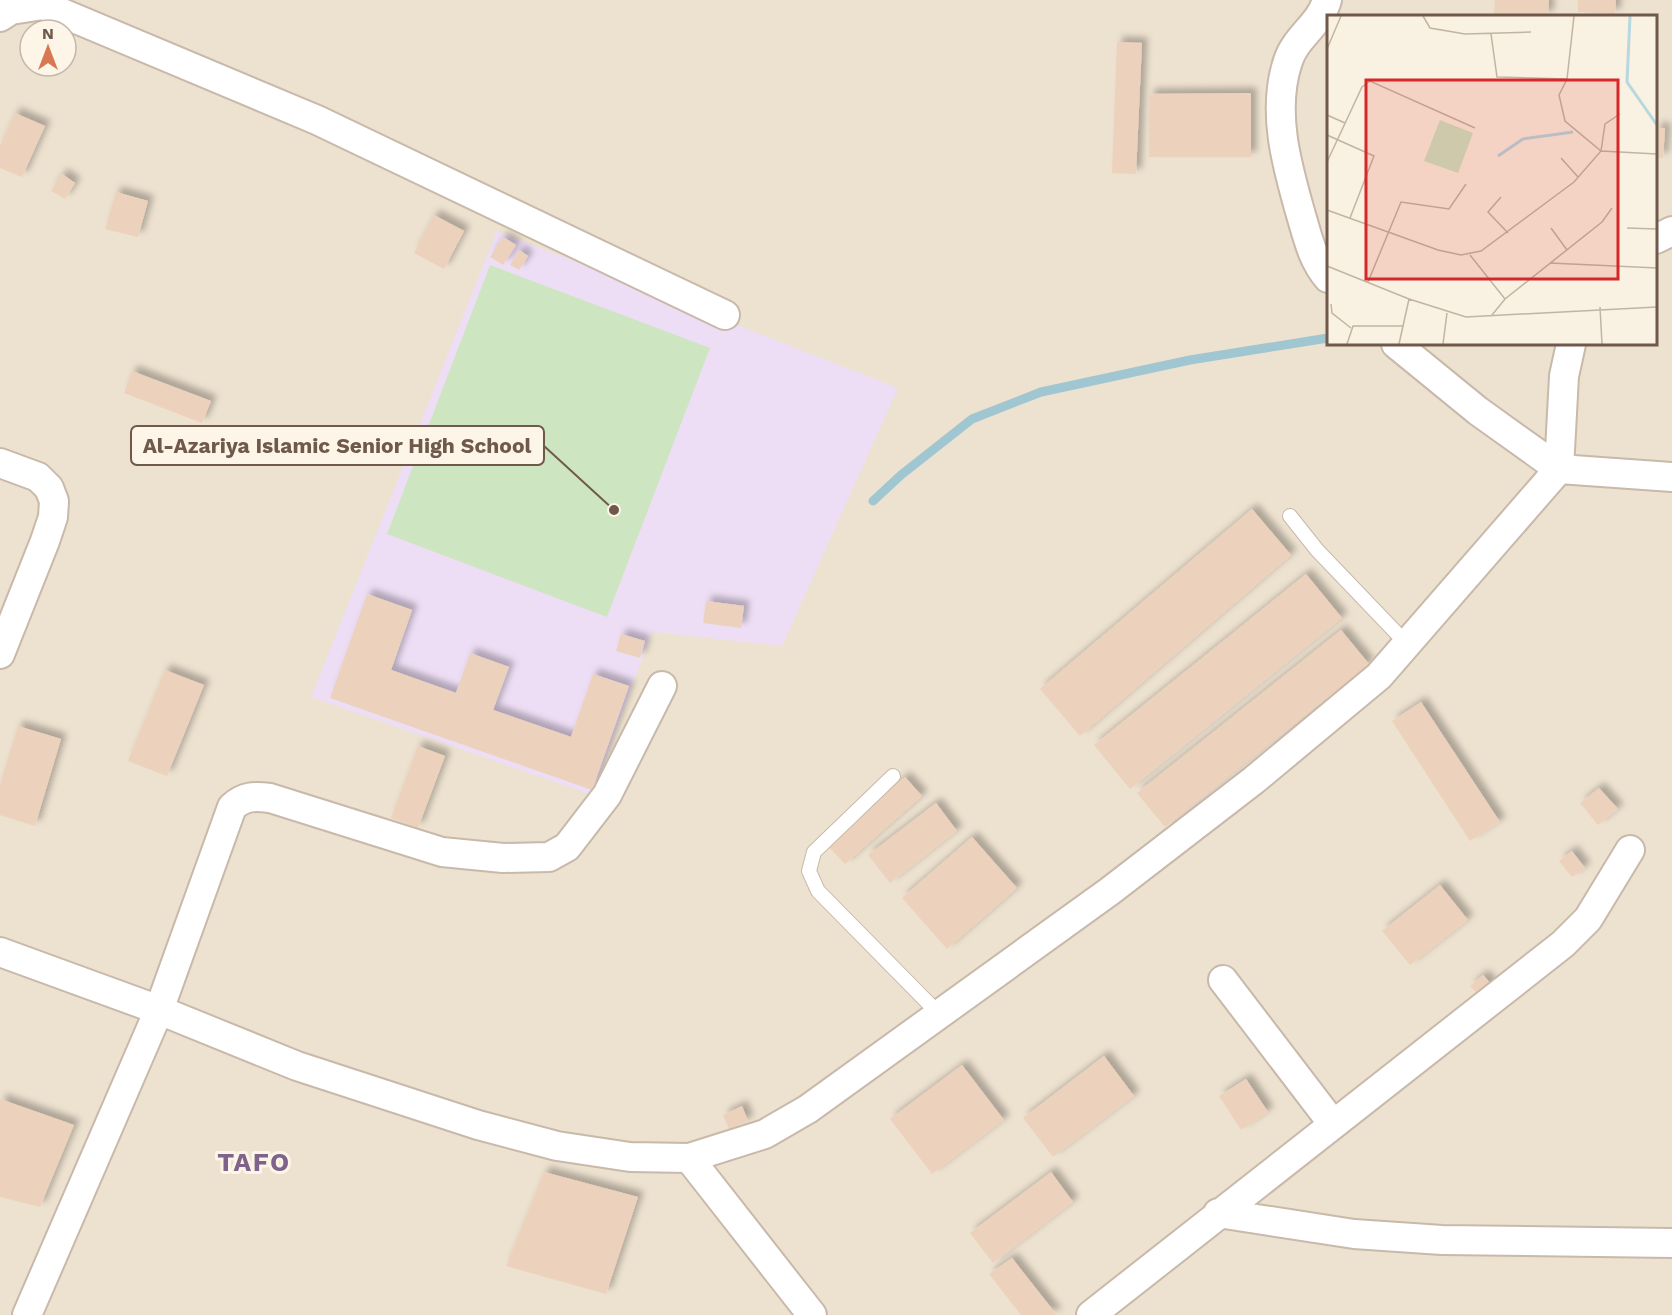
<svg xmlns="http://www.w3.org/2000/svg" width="1672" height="1315" font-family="'Work Sans',sans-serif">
<defs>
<filter id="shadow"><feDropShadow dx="5.5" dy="-5.5" stdDeviation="3" flood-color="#0004"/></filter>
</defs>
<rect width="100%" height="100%" fill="#f9f1e1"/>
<path fill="#ede1cf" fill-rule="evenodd" d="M 0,0 L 1672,0 L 1672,1315 L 0,1315 ZM 1328,16 L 1656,16 L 1656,344 L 1328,344 ZM 30,30 L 66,30 L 66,66 L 30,66 Z"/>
<path fill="#eedef5" d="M 497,231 L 898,388 L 782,646 L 652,632 L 592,795 L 311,697 Z"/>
<path fill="#cee5c2" d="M 490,265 L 710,348 L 607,617 L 387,534 Z"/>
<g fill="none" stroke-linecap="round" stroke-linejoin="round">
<path stroke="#a0c6d1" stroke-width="9" d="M 873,501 L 901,475 L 972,419 L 1041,392 L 1190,360 L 1328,338"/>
</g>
<path fill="#ecd2bc" filter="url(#shadow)" d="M 1495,0 L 1549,0 L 1548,16 L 1494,15 Z
M 1578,0 L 1616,0 L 1615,14 L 1578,12 Z
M 1117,42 L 1142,43 L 1136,174 L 1112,173 Z
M 1251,93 L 1251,157 L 1149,157 L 1149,94 Z
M 15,113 L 45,126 L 22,177 L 0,168 L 0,146 Z
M 1656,128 L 1665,128 L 1663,158 L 1656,158 Z
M 62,174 L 75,183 L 65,199 L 51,191 Z
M 116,192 L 148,201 L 138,237 L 105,229 Z
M 434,215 L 464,231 L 444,269 L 414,253 Z
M 503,237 L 516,245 L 503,265 L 490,257 Z
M 519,250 L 528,256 L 519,270 L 510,265 Z
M 132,371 L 211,401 L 202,423 L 124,393 Z
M 1252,509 L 1291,555 L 1080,736 L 1040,689 Z
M 1306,574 L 1342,618 L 1130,789 L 1094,745 Z
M 367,594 L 412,610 L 391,670 L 456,693 L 470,653 L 509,667 L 493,710 L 571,737 L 593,674 L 629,686 L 592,790 L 330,698 Z
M 706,601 L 744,606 L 741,628 L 703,623 Z
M 1341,630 L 1369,664 L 1165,827 L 1137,793 Z
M 621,634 L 645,641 L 640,658 L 616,651 Z
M 165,670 L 204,685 L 167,776 L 128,761 Z
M 1421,702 L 1500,822 L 1470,841 L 1392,721 Z
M 18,726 L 61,739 L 35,826 L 0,815 L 0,785 Z
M 418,746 L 445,756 L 418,828 L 391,818 Z
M 905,777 L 922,796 L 845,864 L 828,846 Z
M 1599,788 L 1618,809 L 1598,825 L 1580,803 Z
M 936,803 L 957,831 L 890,883 L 868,855 Z
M 972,837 L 1017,888 L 947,949 L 902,898 Z
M 1572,851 L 1585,868 L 1572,877 L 1559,861 Z
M 1440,885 L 1468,920 L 1410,965 L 1382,931 Z
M 1483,975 L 1497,991 L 1485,1002 L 1470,986 Z
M 1104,1056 L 1134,1096 L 1053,1157 L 1023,1118 Z
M 962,1065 L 1004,1120 L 932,1174 L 890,1119 Z
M 1246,1079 L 1268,1112 L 1241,1130 L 1219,1096 Z
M 0,1099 L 74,1125 L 40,1207 L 0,1197 Z
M 742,1106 L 748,1121 L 729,1129 L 723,1115 Z
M 544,1172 L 638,1197 L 606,1294 L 506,1266 Z
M 1051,1172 L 1073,1202 L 993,1263 L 970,1233 Z
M 1012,1258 L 1056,1314 L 1054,1315 L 1021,1315 L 989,1274 Z"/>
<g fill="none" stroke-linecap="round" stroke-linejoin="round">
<g stroke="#c8b9aa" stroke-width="16">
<path id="lane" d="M 1290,516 L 1317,550 L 1407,644
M 893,776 L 814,852 L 809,871 L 818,891 L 939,1014"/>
</g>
<g stroke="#c8b9aa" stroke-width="32">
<path id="street" d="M 1327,0 C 1320,25 1296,36 1288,61 C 1271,111 1287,166 1301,215 C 1308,238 1312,259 1328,278
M 0,17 L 11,10 L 43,5 L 317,120 L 725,315
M 1656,239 L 1672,231
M 1396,344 L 1478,411 L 1559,469 L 1672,477
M 0,463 L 38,477 L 49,488 L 54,501 L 53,517 L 45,541 L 0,654
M 0,952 L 159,1010 L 297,1066 L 478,1125 L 557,1146 L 630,1157 L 689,1158 L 765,1134 L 808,1109 L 1110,891 L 1254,780 L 1379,676 L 1559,469 L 1564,376 L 1571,344
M 1223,980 L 1333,1124
M 689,1158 L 812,1315
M 1218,1213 L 1354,1234 L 1442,1240 L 1672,1243
M 27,1315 L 159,1010 L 232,807 C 244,796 254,796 270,798 L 442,852 L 503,858 L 549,857 L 567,847 L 607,795 L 662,686
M 1091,1315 L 1563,944 L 1588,919 L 1630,850"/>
</g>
<use href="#lane" stroke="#fff" stroke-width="14"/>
<use href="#street" stroke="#fff" stroke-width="28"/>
</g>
<g text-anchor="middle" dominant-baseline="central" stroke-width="6" stroke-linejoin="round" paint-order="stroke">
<g font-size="26" font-weight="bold" letter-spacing="1.5" fill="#7f638b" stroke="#fdf5e7">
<text x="254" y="1162">TAFO</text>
</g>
</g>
<g transform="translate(1327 15)">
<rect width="330" height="330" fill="#f9f1e1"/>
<path d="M 113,105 L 146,118 L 131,158 L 97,146 Z" fill="#cee5c2"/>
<path fill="none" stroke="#b8d8e0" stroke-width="3" d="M 303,1 L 300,67 L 330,110M 171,141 L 196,124 L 246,117"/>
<path fill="none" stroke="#c1b4a5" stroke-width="1.5" d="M 96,1 L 103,13 L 138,19 L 204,17M 247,1 L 240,64 L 232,80 L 238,106 L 274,136 L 330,139M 164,19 L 170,62 L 240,64M 0,34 L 14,1M 0,100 L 18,108M 0,120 L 47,141 L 23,203M 234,143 L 251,162M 0,147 L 35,72 L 43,66 L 148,113M 174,182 L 161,197 L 181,218M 0,195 L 111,235 L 134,240 L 154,236 L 247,167 L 274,136 L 278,109 L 293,99M 224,213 L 240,235M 300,213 L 330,214M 143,240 L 178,284M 223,248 L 330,253M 0,251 L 82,284 L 139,302 L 330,292M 41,267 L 74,187 L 122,194 L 139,169M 4,289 L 5,298 L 24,313M 273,292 L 275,329M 165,300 L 178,284 L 275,207 L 285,193M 20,329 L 26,311 L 76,311M 72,329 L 82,284M 116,329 L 120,298"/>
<path fill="#d62828" fill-opacity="0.15" stroke="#d62828" stroke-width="3" d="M 39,65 L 291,65 L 291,264 L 39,264 Z"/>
<rect width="330" height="330" fill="none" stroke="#6e594b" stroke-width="3"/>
</g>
<path fill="none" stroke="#6e594b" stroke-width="2" d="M614 510L544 446"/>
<circle fill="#6e594b" stroke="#fdf5e7" stroke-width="2" cx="614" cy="510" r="6"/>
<rect fill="#fdf5e7" stroke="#6e594b" stroke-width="2" x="131" y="426" width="413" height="39" rx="6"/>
<g font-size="21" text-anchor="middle" font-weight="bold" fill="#6e594b">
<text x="337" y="453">Al-Azariya Islamic Senior High School</text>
</g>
<g transform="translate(48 48)"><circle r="28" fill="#fdf5e7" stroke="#c4b7a9" stroke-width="1.5"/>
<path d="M0-4.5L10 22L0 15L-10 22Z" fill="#d87852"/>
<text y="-9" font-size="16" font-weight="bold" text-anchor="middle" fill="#6e594b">N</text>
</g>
</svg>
